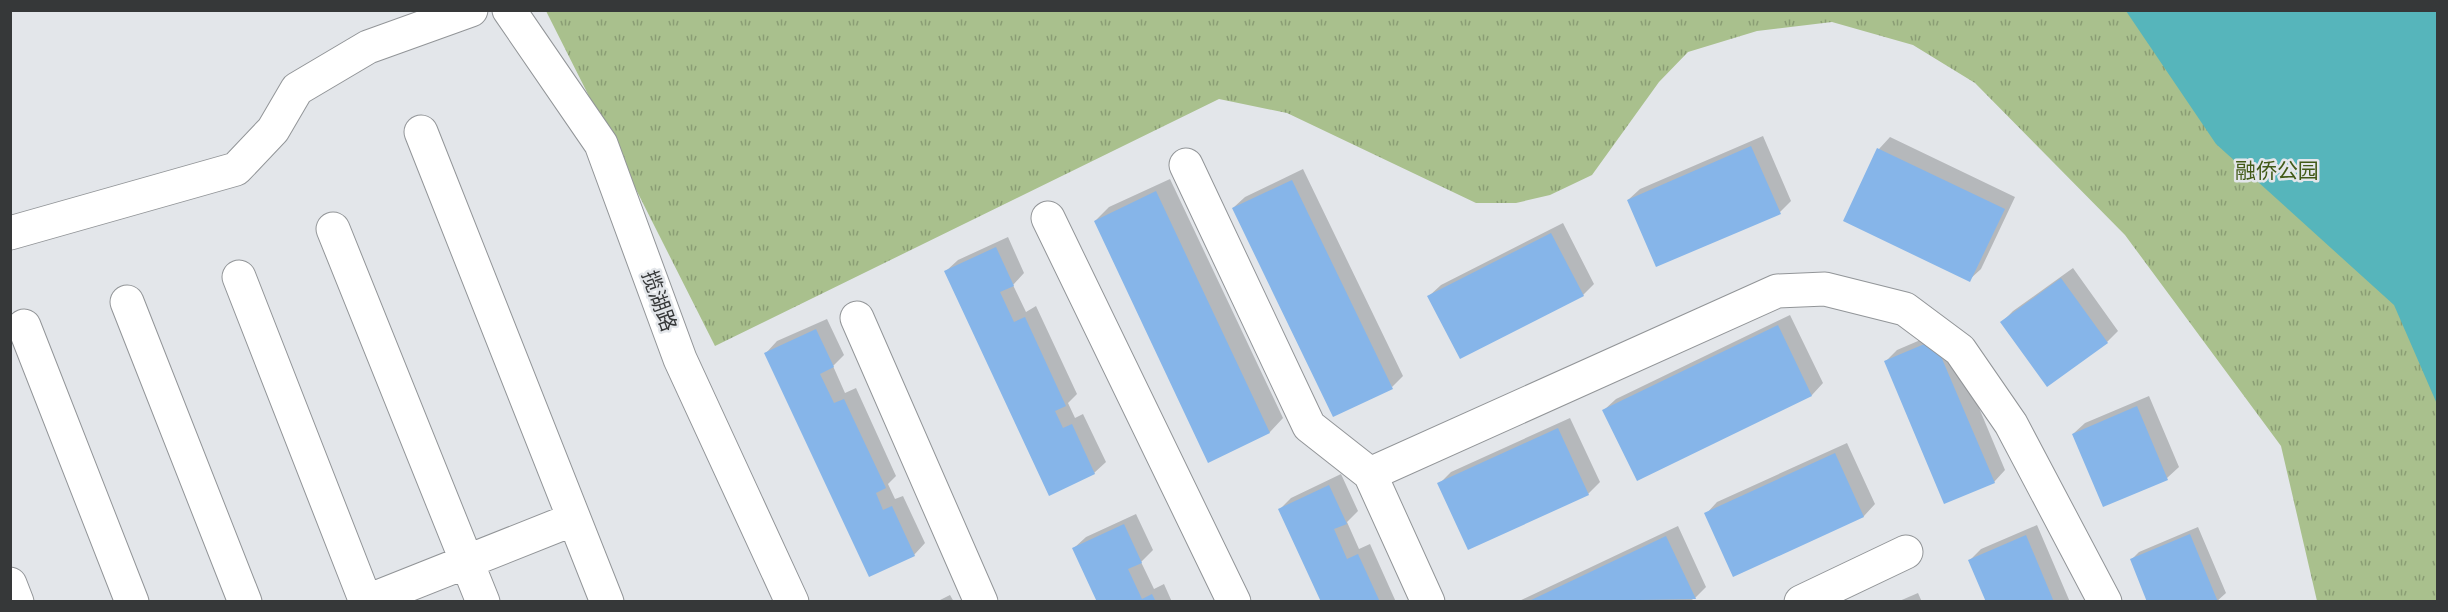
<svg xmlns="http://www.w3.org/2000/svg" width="2448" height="612" font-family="'DejaVu Sans','Noto Sans SC',sans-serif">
<defs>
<pattern id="park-tufts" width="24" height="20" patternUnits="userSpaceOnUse" patternTransform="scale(1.5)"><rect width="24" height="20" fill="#a9c08d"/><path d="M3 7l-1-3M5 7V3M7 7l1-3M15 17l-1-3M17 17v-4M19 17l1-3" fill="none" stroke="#8a9d74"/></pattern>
</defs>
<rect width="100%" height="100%" fill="#e3e6ea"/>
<path fill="url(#park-tufts)" d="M 546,11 L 2437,11 L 2437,601 L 2317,601 L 2281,446 L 2125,235 L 1975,83 L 1913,45 L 1832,22 L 1757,31 L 1688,52 L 1659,82 L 1592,175 L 1550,195 L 1516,203 L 1476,203 L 1287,113 L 1219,99 L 715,346 Z"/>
<path fill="#56b5bb" d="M 2126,11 L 2437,11 L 2437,404 L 2394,305 L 2216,144 Z"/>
<path fill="#0003" d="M 1763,136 L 1791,201 L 1780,212 L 1628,200 L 1640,189 Z
M 1890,137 L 2015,197 L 1981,269 L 1969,280 L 1845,220 L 1879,149 Z
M 1303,169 L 1403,376 L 1392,387 L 1233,208 L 1245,197 Z
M 1170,179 L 1283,418 L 1270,432 L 1209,461 L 1095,221 L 1109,207 Z
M 1563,223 L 1594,284 L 1583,295 L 1429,296 L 1441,285 Z
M 1008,237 L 1024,273 L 1013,285 L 1026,312 L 1036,306 L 1077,394 L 1068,403 L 1075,418 L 1083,414 L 1106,462 L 1094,473 L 946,271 L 958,260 Z
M 2073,268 L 2118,331 L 2107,342 L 2002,322 L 2013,311 Z
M 1790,315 L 1823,383 L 1812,395 L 1637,479 L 1604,410 L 1616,399 Z
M 827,319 L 844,355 L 833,366 L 845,393 L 856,388 L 896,476 L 888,484 L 895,499 L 903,496 L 925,543 L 914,555 L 766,353 L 777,341 Z
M 1946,329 L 2005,470 L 1994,482 L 1885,362 L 1897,350 Z
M 2149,396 L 2179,467 L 2167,478 L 2104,505 L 2073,434 L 2085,423 Z
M 1570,418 L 1600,482 L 1588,494 L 1439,484 L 1451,472 Z
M 1847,443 L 1875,504 L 1864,516 L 1734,575 L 1706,514 L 1717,502 Z
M 1341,474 L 1358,511 L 1347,522 L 1359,549 L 1370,544 L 1396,602 L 1323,602 L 1280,509 L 1291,498 Z
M 1136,514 L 1153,550 L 1141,562 L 1154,589 L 1164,584 L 1172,602 L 1099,602 L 1074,548 L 1086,537 Z
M 2037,525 L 2070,602 L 1987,602 L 1970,560 L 1981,549 Z
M 1678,526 L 1706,587 L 1695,598 L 1688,602 L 1517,602 Z
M 2198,527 L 2226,593 L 2216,602 L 2131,560 L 2139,552 Z
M 1918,593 L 1922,602 L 1897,602 Z
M 950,595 L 954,602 L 936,602 Z"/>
<path fill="#86b5e9" d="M 1751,146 L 1781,214 L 1656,267 L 1627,200 Z
M 1877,148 L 2005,209 L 1970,282 L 1843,221 Z
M 1292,180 L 1393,389 L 1333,417 L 1232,208 Z
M 1156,191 L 1270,433 L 1208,463 L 1094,221 Z
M 1551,233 L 1584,296 L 1460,359 L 1427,296 Z
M 996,247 L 1014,286 L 1000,292 L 1014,322 L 1025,317 L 1066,406 L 1055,411 L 1063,428 L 1072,424 L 1095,474 L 1049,496 L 944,271 Z
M 2061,278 L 2108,343 L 2047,387 L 2000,322 Z
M 1778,325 L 1812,396 L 1637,481 L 1602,410 Z
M 816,329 L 834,367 L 820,374 L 834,403 L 844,399 L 886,488 L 876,493 L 883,510 L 892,506 L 915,556 L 869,577 L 764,353 Z
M 1934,340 L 1995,483 L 1944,504 L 1884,361 Z
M 2137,406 L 2168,480 L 2103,507 L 2072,434 Z
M 1558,428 L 1589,495 L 1468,550 L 1437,483 Z
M 1835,453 L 1864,517 L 1733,577 L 1704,513 Z
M 1329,485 L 1347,524 L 1334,529 L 1347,559 L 1358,554 L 1380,602 L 1321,602 L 1278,509 Z
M 1124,524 L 1142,563 L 1128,569 L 1142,599 L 1152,594 L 1156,602 L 1097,602 L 1072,548 Z
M 2190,534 L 2218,602 L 2147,602 L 2130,559 Z
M 2026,535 L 2054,602 L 1986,602 L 1968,560 Z
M 1666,536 L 1696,599 L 1527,602 Z"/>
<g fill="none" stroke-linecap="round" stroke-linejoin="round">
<g stroke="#929598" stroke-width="35">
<path id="minor" d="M 509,10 L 601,144 L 680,359 L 792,602
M 421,132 L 607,602
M 1186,165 L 1309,426 L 1370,474 L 1428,602
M 1048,218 L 1234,602
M 333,229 L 483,602
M 10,233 L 236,169 L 273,130 L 297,89 L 368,47 L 471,10
M 239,277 L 366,602
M 127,302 L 245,602
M 857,318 L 981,602
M 24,326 L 132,602
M 1370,474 L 1777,291 L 1825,289 L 1905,309 L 1960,350 L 2011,424 L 2105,602
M 10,584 L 17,602
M 365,602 L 574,519
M 1801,602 L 1906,552"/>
</g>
<use href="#minor" stroke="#fff" stroke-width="33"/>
</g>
<g text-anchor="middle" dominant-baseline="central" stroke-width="5" stroke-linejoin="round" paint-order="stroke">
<g font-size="21" fill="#425a18" stroke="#e3e6ea">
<text x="2277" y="171">融侨公园</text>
</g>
<g font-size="21" fill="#363839" stroke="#e3e6ea">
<text transform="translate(659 301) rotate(70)">揽湖路</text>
</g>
</g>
<rect width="2448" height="612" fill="none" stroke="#363839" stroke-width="24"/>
</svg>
